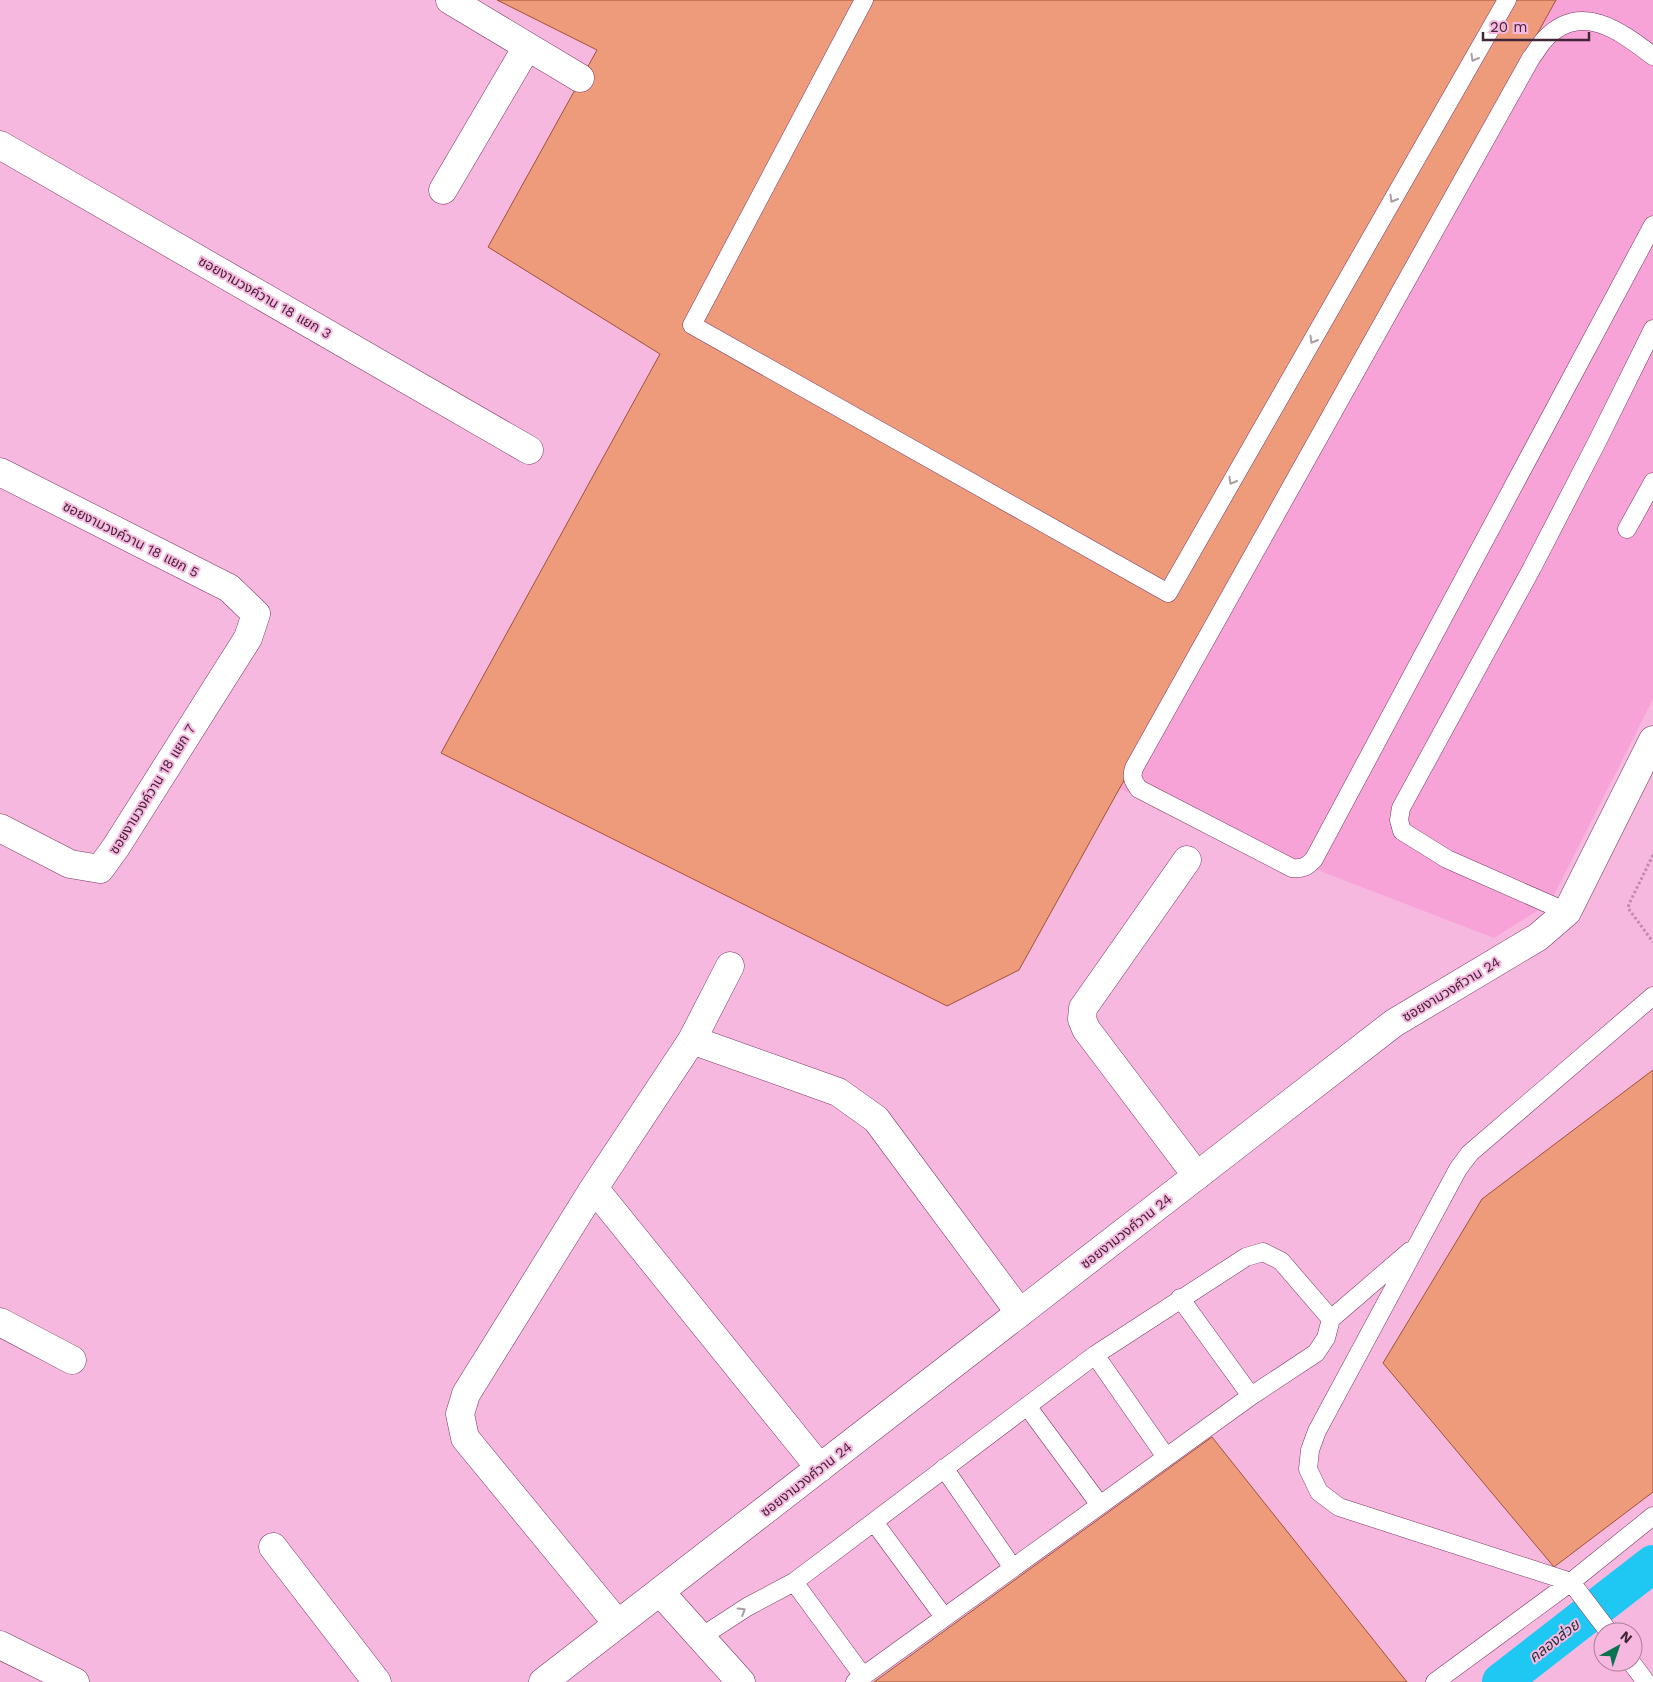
<svg xmlns="http://www.w3.org/2000/svg" width="1653" height="1682" font-family="'Work Sans','Noto Sans Thai',sans-serif">
<rect width="100%" height="100%" fill="#f7b8df"/>
<path fill="#f7a3d8" d="M 1556,0 L 1653,0 L 1653,699 L 1550,903 L 1494,938 L 1245,842 L 1118,788 Z"/>
<g fill="none" stroke-linecap="round" stroke-linejoin="round">
<path stroke="#1ec8f3" stroke-width="38" d="M 1501,1682 L 1653,1564"/>
</g>
<path fill="#ee9b7c" stroke="#9f5335" d="M 497,0 L 1556,0 L 1019,970 L 947,1006 L 441,753 L 660,354 L 488,247 L 597,50 Z
M 1653,1070 L 1653,1492 L 1554,1567 L 1383,1363 L 1482,1199 Z
M 1212,1437 L 1407,1682 L 874,1682 Z"/>
<g fill="none" stroke-linecap="round" stroke-linejoin="round">
<g stroke="#7b3965" stroke-width="19">
<path id="service" d="M 864,0 L 692,325 L 1168,593 L 1507,0
M 1653,56 C 1620,31 1581,1 1545,39 C 1540,44 1536,52 1531,58 L 1134,768 C 1131,777 1133,781 1139,789 L 1292,868 C 1302,869 1307,867 1314,859 L 1653,225
M 1627,529 L 1653,482
M 1567,912 L 1447,859 L 1402,831 L 1399,820 L 1401,808 L 1532,568 L 1597,442 L 1653,329
M 1180,1298 L 1251,1396
M 1095,1355 L 1166,1457
M 1027,1406 L 1100,1505
M 944,1468 L 1013,1568
M 874,1522 L 944,1617
M 794,1582 L 863,1676
M 1609,1632 L 1571,1582 L 1339,1507 L 1319,1492 L 1308,1469 L 1310,1450 L 1317,1431 L 1458,1169 L 1470,1153 L 1653,996
M 701,1637 L 747,1607 L 794,1582 L 1095,1355 L 1246,1257 L 1263,1252 L 1281,1261 L 1331,1319 L 1410,1251
M 1631,1662 L 1646,1682
M 855,1682 L 1251,1396 L 1316,1353 L 1326,1338 L 1331,1319
M 1435,1682 L 1571,1582 L 1653,1516"/>
</g>
<g stroke="#7b3965" stroke-width="29">
<path id="minor" d="M 450,0 L 580,78
M 0,145 L 529,450
M 443,190 L 527,47
M 0,472 L 229,588 L 256,614 L 248,638 L 116,847 L 100,869 L 70,864 L 0,828
M 1187,860 L 1083,1008 L 1082,1019 L 1086,1029 L 1197,1176
M 692,1040 L 838,1092 L 876,1119 L 1020,1313
M 594,1188 L 820,1468
M 0,1322 L 72,1360
M 273,1547 L 377,1682
M 660,1592 L 741,1682
M 617,1623 L 465,1438 L 460,1414 L 466,1394 L 594,1188 L 692,1040 L 730,966
M 0,1645 L 75,1682
M 543,1682 L 1394,1023 L 1538,937 L 1567,912 L 1653,740"/>
</g>
<path stroke="#bf8aab" stroke-width="3" stroke-dasharray="2.5 2.5" stroke-linecap="butt" d="M 1653,855 L 1629,904 L 1628,908 L 1653,942"/>
<use href="#service" stroke="#fff" stroke-width="18"/>
<use href="#minor" stroke="#fff" stroke-width="28"/>
</g>
<defs><path id="oneway-chevron" d="M-2-3.5L2.5 0L-2 3.5" fill="none" stroke-width="1.6" stroke-linecap="round" stroke-linejoin="round" transform="scale(1.25)"/></defs>
<g stroke="#aa9da5">
<use href="#oneway-chevron" transform="translate(1474 58) rotate(120)"/>
<use href="#oneway-chevron" transform="translate(1393 199) rotate(120)"/>
<use href="#oneway-chevron" transform="translate(1313 340) rotate(120)"/>
<use href="#oneway-chevron" transform="translate(1232 481) rotate(120)"/>
<use href="#oneway-chevron" transform="translate(742 1611) rotate(-32)"/>
</g>
<g text-anchor="middle" dominant-baseline="central" stroke-width="4" stroke-linejoin="round" paint-order="stroke">
<g font-size="14" fill="#432538" stroke="#f7b8df">
<text transform="translate(265 297) rotate(30)">ซอยงามวงค์วาน 18 แยก 3</text>
<text transform="translate(131 539) rotate(27)">ซอยงามวงค์วาน 18 แยก 5</text>
<text transform="translate(152 789) rotate(-58)">ซอยงามวงค์วาน 18 แยก 7</text>
<text transform="translate(1451 989) rotate(-31)">ซอยงามวงศ์วาน 24</text>
<text transform="translate(1126 1231) rotate(-38)">ซอยงามวงศ์วาน 24</text>
<text transform="translate(806 1479) rotate(-38)">ซอยงามวงศ์วาน 24</text>
</g>
<g font-size="15" font-style="italic" fill="#19313a" stroke="#f7b8df">
<text transform="translate(1554 1641) rotate(-38)">คลองส่วย</text>
</g>
</g>
<g transform="translate(1618 1647) rotate(40)"><circle r="24" fill="#f7b8df" stroke="#af7d9c"/>
<path d="M0-4L9 19L0 12L-9 19Z" fill="#05744e"/>
<text y="-8" font-size="14" font-weight="bold" text-anchor="middle" fill="#432538">N</text>
</g>
<path d="M1483 32v8h106v-8" fill="none" stroke="#432538" stroke-width="2.5"/>
<text x="1490" y="32" font-size="15" fill="#432538" stroke="#f7b8df" stroke-width="4" paint-order="stroke">20 m</text>
</svg>
